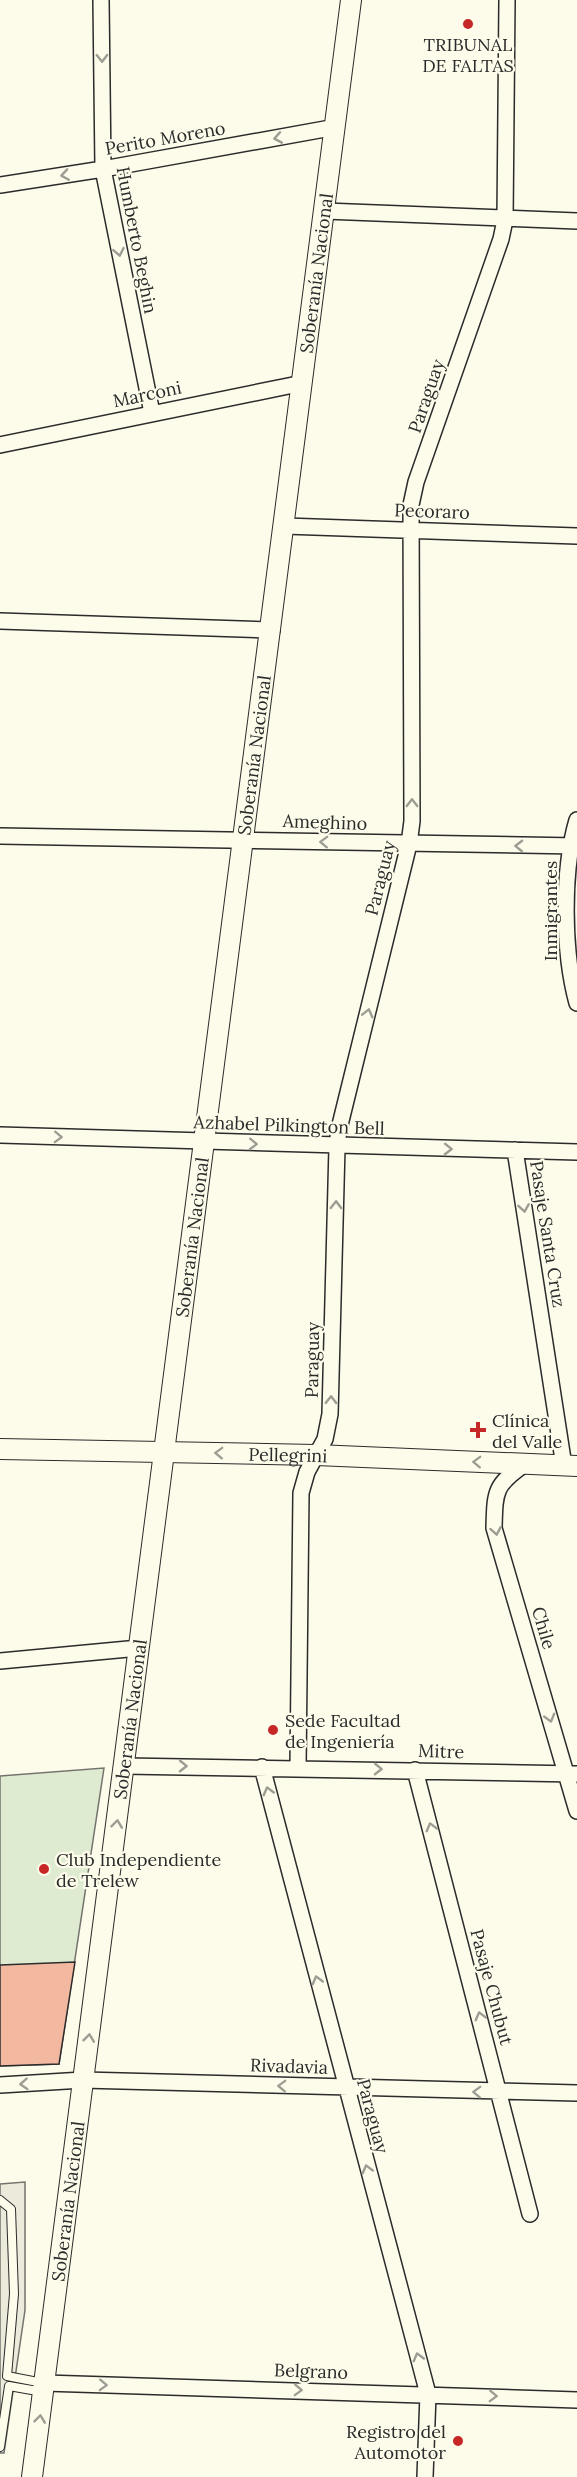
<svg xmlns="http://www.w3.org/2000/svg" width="577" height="2477" font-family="Lora,serif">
<rect width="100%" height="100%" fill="#fdfbea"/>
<path fill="#deebd1" stroke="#74746e" stroke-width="1.5" d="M 104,1768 L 59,2064 L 0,2066 L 0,1776 Z"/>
<path fill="#eceadb" stroke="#74746e" stroke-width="1.5" d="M 25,2182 L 25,2310 L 4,2453 L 0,2453 L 0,2184 Z"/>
<path fill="#f2b8a0" stroke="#2b2b2b" stroke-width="1.5" d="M 75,1962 L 59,2064 L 0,2066 L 0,1965 Z"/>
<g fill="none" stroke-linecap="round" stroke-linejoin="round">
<g stroke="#2b2b2b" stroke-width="10">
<path id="service" d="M 0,2200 L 11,2209 L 14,2294 L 7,2376 L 43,2383
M 0,2447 L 9,2386 L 43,2392"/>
</g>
<g stroke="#2b2b2b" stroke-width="18">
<path id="minor" d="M 101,0 L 103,169 L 152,413
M 0,185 L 103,169 L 336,127
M 325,211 L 577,221
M 0,445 L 303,383
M 285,526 L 577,536
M 0,621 L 272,630
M 577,820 C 562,871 563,952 577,1003
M 0,836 L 577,846
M 0,1135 L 577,1152
M 515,1150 L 564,1466
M 525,1464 C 494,1485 495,1492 494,1528 L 577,1811
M 0,1661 L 139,1648
M 125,1766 L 577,1774
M 262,1767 L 428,2394 L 425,2477
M 298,1768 L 301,1493 L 307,1472 L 325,1439 L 330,1414 L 337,1147 L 339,1129 L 409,844 L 412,821 L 411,505 L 416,482 L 501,239 L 505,220 L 507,0
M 415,1770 L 530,2214
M 0,2085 L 83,2080 L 577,2093
M 45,2383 L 577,2400"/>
</g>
<g stroke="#2b2b2b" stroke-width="22">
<g id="tertiary">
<path id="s1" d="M 0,1449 L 316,1455 L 577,1466"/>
<path id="s2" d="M 32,2477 L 351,0"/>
</g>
</g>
<use href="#service" stroke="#fdfbea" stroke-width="8"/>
<use href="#minor" stroke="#fdfbea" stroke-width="15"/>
<use href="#tertiary" stroke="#fdfbea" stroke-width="20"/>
</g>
<defs><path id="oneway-chevron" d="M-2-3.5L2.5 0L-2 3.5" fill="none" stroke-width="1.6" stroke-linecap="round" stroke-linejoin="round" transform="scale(1.5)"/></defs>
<g stroke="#9e9d94">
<use href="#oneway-chevron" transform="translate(102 58) rotate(89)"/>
<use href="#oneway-chevron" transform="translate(278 138) rotate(170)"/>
<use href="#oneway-chevron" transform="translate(65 175) rotate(171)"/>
<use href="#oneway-chevron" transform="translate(119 252) rotate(79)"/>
<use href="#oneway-chevron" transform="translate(412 803) rotate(-90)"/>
<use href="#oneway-chevron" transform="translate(324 842) rotate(-178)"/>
<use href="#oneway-chevron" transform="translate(519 846) rotate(-179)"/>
<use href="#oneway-chevron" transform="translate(368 1013) rotate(-76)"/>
<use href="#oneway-chevron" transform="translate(58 1137) rotate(2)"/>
<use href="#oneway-chevron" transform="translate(253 1144) rotate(2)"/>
<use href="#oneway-chevron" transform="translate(448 1149) rotate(1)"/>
<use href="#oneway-chevron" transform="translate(336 1205) rotate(-89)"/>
<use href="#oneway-chevron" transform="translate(524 1208) rotate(81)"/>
<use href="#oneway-chevron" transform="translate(331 1400) rotate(-89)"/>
<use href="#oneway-chevron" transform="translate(219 1453) rotate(-178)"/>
<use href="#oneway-chevron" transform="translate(477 1462) rotate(-178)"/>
<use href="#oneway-chevron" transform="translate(496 1531) rotate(80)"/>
<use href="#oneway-chevron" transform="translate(550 1718) rotate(74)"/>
<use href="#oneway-chevron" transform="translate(183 1766) rotate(1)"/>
<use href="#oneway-chevron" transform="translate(378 1769) rotate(1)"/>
<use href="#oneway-chevron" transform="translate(268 1791) rotate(-105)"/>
<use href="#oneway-chevron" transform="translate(117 1824) rotate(-83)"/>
<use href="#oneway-chevron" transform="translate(431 1827) rotate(-105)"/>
<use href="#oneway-chevron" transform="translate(317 1980) rotate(-105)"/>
<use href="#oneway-chevron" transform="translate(480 2016) rotate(-105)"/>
<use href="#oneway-chevron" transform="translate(89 2038) rotate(-83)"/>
<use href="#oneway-chevron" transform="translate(24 2084) rotate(176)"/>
<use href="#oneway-chevron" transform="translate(282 2086) rotate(-178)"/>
<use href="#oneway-chevron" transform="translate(477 2092) rotate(-178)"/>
<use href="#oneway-chevron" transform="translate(367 2169) rotate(-105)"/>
<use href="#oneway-chevron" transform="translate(418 2357) rotate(-105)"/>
<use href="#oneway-chevron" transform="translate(103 2385) rotate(2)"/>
<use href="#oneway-chevron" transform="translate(298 2390) rotate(2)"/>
<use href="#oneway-chevron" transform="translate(493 2396) rotate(2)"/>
<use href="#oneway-chevron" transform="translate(40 2419) rotate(-83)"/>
</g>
<g fill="#c62828" stroke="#fdfbea" stroke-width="2">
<circle cx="468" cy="24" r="6"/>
<path d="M475 1421h6v6h6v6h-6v6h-6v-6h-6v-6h6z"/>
<circle cx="273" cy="1730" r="6"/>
<circle cx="44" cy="1869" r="6"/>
<circle cx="458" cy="2441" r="6"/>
</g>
<g text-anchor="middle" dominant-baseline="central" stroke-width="4.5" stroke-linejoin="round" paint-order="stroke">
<g font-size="18" fill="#2b2b2b" stroke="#fdfbea" text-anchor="start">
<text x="468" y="44" text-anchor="middle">TRIBUNAL<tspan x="468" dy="21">DE FALTAS</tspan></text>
<text x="492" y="1420">Clínica<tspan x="492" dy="21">del Valle</tspan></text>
<text x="285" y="1720">Sede Facultad<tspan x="285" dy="21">de Ingeniería</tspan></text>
<text x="56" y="1859">Club Independiente<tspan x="56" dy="21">de Trelew</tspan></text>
<text x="446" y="2431" text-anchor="end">Registro del<tspan x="446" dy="21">Automotor</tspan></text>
</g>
<g font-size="18" fill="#2b2b2b" stroke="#fdfbea">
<text transform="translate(165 138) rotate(-10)">Perito Moreno</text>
<text transform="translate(137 240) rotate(79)">Humberto Beghin</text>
<text stroke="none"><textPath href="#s2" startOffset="2222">Soberanía Nacional</textPath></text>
<text transform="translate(147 394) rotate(-12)">Marconi</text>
<text transform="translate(426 396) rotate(-71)">Paraguay</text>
<text transform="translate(432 511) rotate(2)">Pecoraro</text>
<text stroke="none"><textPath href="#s2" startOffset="1736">Soberanía Nacional</textPath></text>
<text transform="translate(325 822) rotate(2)">Ameghino</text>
<text transform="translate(380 878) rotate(-76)">Paraguay</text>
<text transform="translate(550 911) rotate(-90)">Inmigrantes</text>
<text transform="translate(289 1125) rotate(2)">Azhabel Pilkington Bell</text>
<text transform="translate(548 1234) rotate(81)">Pasaje Santa Cruz</text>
<text stroke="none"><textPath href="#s2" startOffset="1250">Soberanía Nacional</textPath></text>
<text transform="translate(312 1360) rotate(-89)">Paraguay</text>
<text stroke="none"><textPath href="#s1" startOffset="288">Pellegrini</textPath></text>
<text transform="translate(544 1628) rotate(74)">Chile</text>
<text stroke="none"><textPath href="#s2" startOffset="764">Soberanía Nacional</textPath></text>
<text transform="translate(441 1751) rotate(2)">Mitre</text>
<text transform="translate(492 1987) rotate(75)">Pasaje Chubut</text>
<text transform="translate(289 2066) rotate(2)">Rivadavia</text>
<text transform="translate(373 2116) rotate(75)">Paraguay</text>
<text stroke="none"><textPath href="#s2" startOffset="278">Soberanía Nacional</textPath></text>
<text transform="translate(311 2371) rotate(2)">Belgrano</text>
</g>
</g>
</svg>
